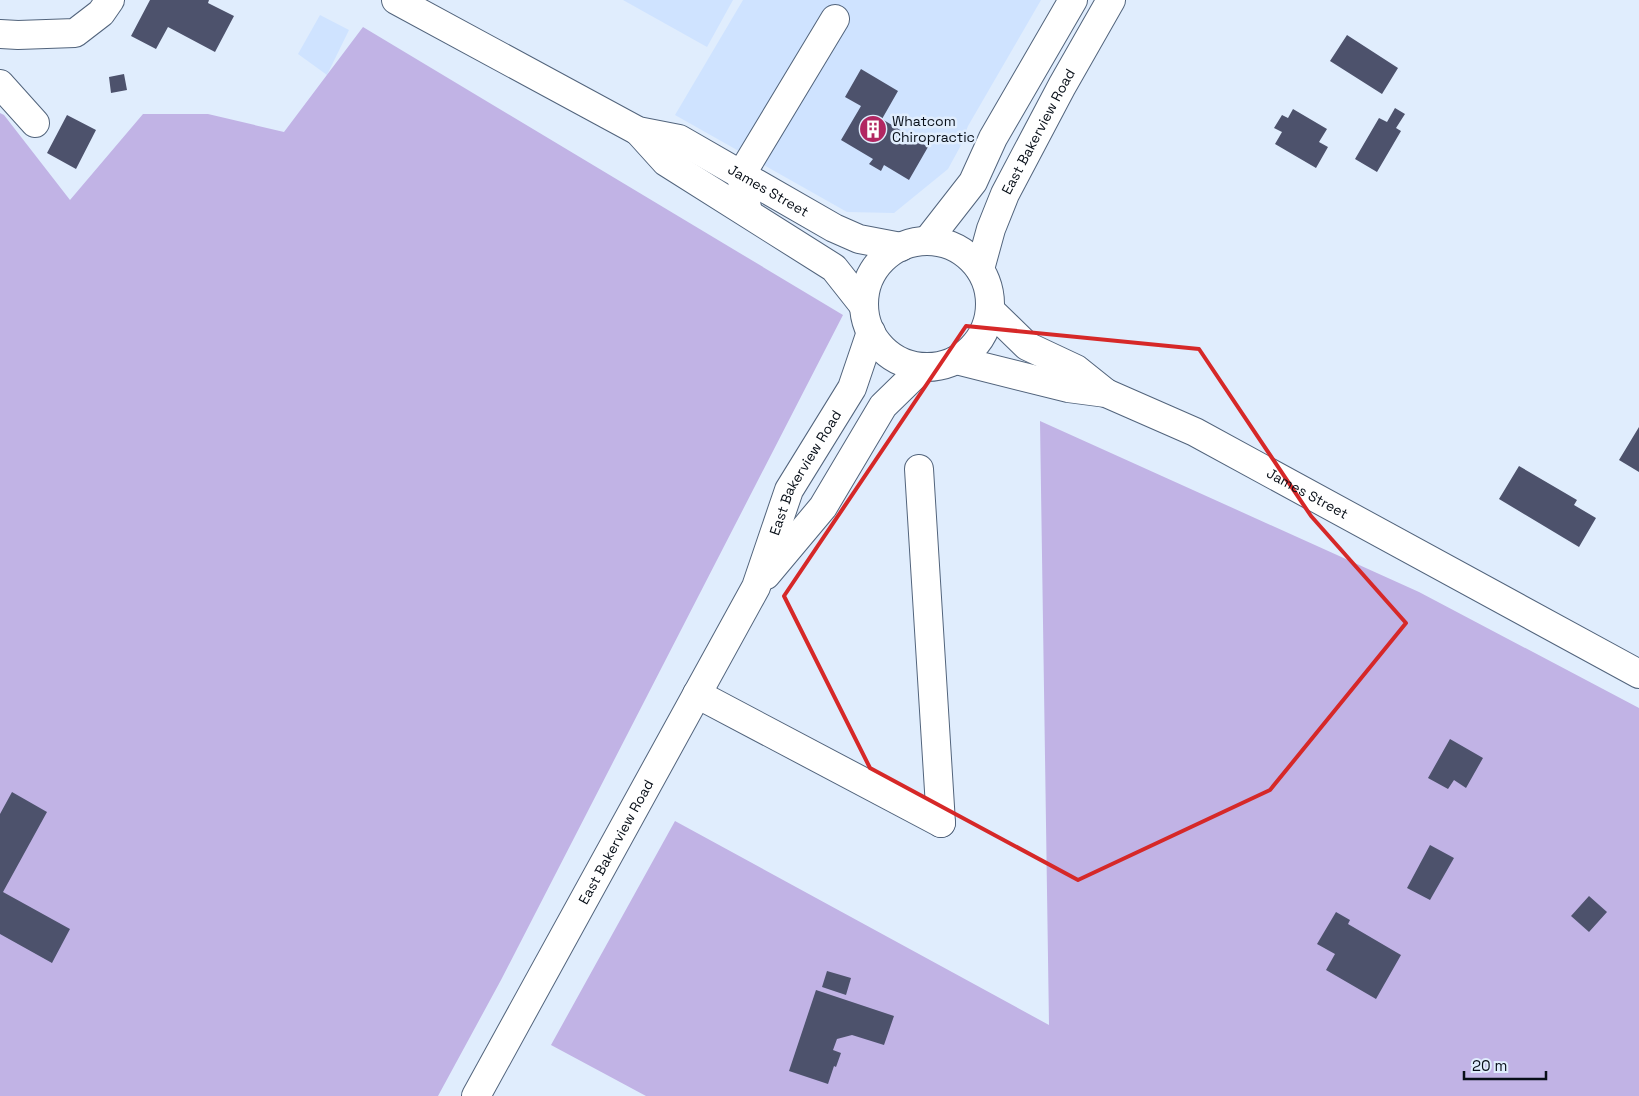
<svg xmlns="http://www.w3.org/2000/svg" width="1639" height="1096" font-family="'Space Grotesk',sans-serif">
<rect width="100%" height="100%" fill="#e0edfd"/>
<path fill="#cfe3ff" d="M 623,0 L 733,0 L 707,47 Z
M 743,0 L 1041,0 L 968,126 L 960,147 L 948,169 L 894,213 L 847,212 L 675,115 Z
M 320,15 L 349,30 L 327,75 L 298,54 Z"/>
<path fill="#c1b3e5" d="M 363,27 L 843,315 L 501,980 L 438,1096 L 0,1096 L 0,113 L 4,115 L 70,200 L 143,114 L 208,114 L 284,132 Z
M 1040,421 L 1419,592 L 1639,708 L 1639,1096 L 646,1096 L 551,1045 L 675,821 L 1049,1025 Z"/>
<path fill="#4d526c" d="M 150,0 L 209,0 L 208,3 L 234,16 L 215,52 L 168,27 L 156,49 L 131,36 Z
M 1347,35 L 1398,68 L 1382,94 L 1330,61 Z
M 861,69 L 898,91 L 882,119 L 928,147 L 909,180 L 884,165 L 881,171 L 869,164 L 873,159 L 841,140 L 861,106 L 845,97 Z
M 124,74 L 127,90 L 111,93 L 109,77 Z
M 1395,108 L 1405,114 L 1396,128 L 1401,131 L 1377,172 L 1355,159 L 1379,118 L 1387,122 Z
M 1293,109 L 1327,129 L 1319,142 L 1328,147 L 1316,168 L 1275,144 L 1282,132 L 1274,128 L 1282,115 L 1288,118 Z
M 67,115 L 96,130 L 76,169 L 47,153 Z
M 1639,427 L 1639,472 L 1619,460 Z
M 1519,466 L 1577,500 L 1574,505 L 1596,518 L 1579,547 L 1499,499 Z
M 1450,739 L 1483,758 L 1466,788 L 1454,780 L 1448,789 L 1428,778 Z
M 12,792 L 47,812 L 3,892 L 70,929 L 52,963 L 0,934 L 0,814 Z
M 1430,845 L 1454,858 L 1430,900 L 1407,888 Z
M 1589,896 L 1607,912 L 1589,932 L 1571,916 Z
M 1336,912 L 1350,920 L 1348,924 L 1401,955 L 1376,999 L 1326,970 L 1335,954 L 1317,944 Z
M 827,971 L 851,978 L 846,995 L 822,987 Z
M 816,990 L 894,1016 L 884,1045 L 852,1035 L 837,1039 L 833,1050 L 841,1053 L 836,1067 L 834,1066 L 828,1084 L 789,1071 Z"/>
<g fill="none" stroke-linecap="round" stroke-linejoin="round">
<g stroke="#52647c" stroke-width="30">
<g id="minor">
<path d="M 0,34 L 18,35 L 75,33 L 101,13 L 110,0"/>
<path d="M 0,84 L 35,123"/>
<path d="M 748,213 L 741,175 L 835,19"/>
<path d="M 990,310 L 1027,346 L 1076,369 L 1106,393"/>
<path id="s1" d="M 956,360 L 1068,388 L 1106,393 L 1195,432 L 1639,674"/>
<path d="M 919,469 L 941,823"/>
<path d="M 697,694 L 941,823"/>
</g>
</g>
<g stroke="#52647c" stroke-width="30">
<g id="major">
<path id="s2" d="M 396,0 L 638,131 L 679,139 L 834,228 L 859,239 L 901,247"/>
<path d="M 638,131 L 666,162 L 834,268 L 864,306"/>
<path d="M 927,241 L 973,182 L 993,138 L 1073,0"/>
<circle cx="927" cy="304" r="63"/>
<path id="s3" d="M 980,269 L 991,229 L 1005,194 L 1062,86 L 1111,0"/>
<path d="M 766,575 L 823,507 L 883,406 L 923,367"/>
<path id="s4" d="M 476,1096 L 756,587 L 789,490 L 852,388 L 871,332"/>
</g>
</g>
<use href="#minor" stroke="#fff" stroke-width="28"/>
<use href="#major" stroke="#fff" stroke-width="28"/>
</g>
<path fill="none" stroke="#d62828" stroke-width="4" stroke-linejoin="round" d="M 966,326 L 1199,349 L 1311,516 L 1406,623 L 1270,790 L 1078,880 L 870,768 L 784,596 Z"/>
<defs>
<g id="building-disc" transform="scale(1.4375)"><circle r="9.5" fill="#b22762" stroke="#e0edfd"/><path d="M-4-6H4V6H1V3H-1V6H-4ZM-2.5-4.3h1.7v1.8h-1.7ZM.8-4.3h1.7v1.8H.8ZM-2.5-1h1.7V.8h-1.7ZM.8-1h1.7V.8H.8Z" fill="#fff"/></g>
</defs>
<g fill-rule="evenodd">
<use href="#building-disc" x="873" y="129"/>
</g>
<g text-anchor="middle" dominant-baseline="central" stroke-width="5" stroke-linejoin="round" paint-order="stroke">
<g font-size="14" fill="#080f18" stroke="#e0edfd" text-anchor="start">
<text x="892" y="121">Whatcom<tspan x="892" dy="16">Chiropractic</tspan></text>
</g>
<g font-size="14" fill="#080f18" stroke="#e0edfd">
<text stroke="none"><textPath href="#s3" startOffset="150">East Bakerview Road</textPath></text>
<text stroke="none"><textPath href="#s2" startOffset="420">James Street</textPath></text>
<text stroke="none"><textPath href="#s4" startOffset="706">East Bakerview Road</textPath></text>
<text stroke="none"><textPath href="#s1" startOffset="379">James Street</textPath></text>
<text stroke="none"><textPath href="#s4" startOffset="290">East Bakerview Road</textPath></text>
</g>
</g>
<path d="M1464 1071v8h82v-8" fill="none" stroke="#080f18" stroke-width="2.5"/>
<text x="1472" y="1071" font-size="15" fill="#080f18" stroke="#e0edfd" stroke-width="4" paint-order="stroke">20 m</text>
</svg>
